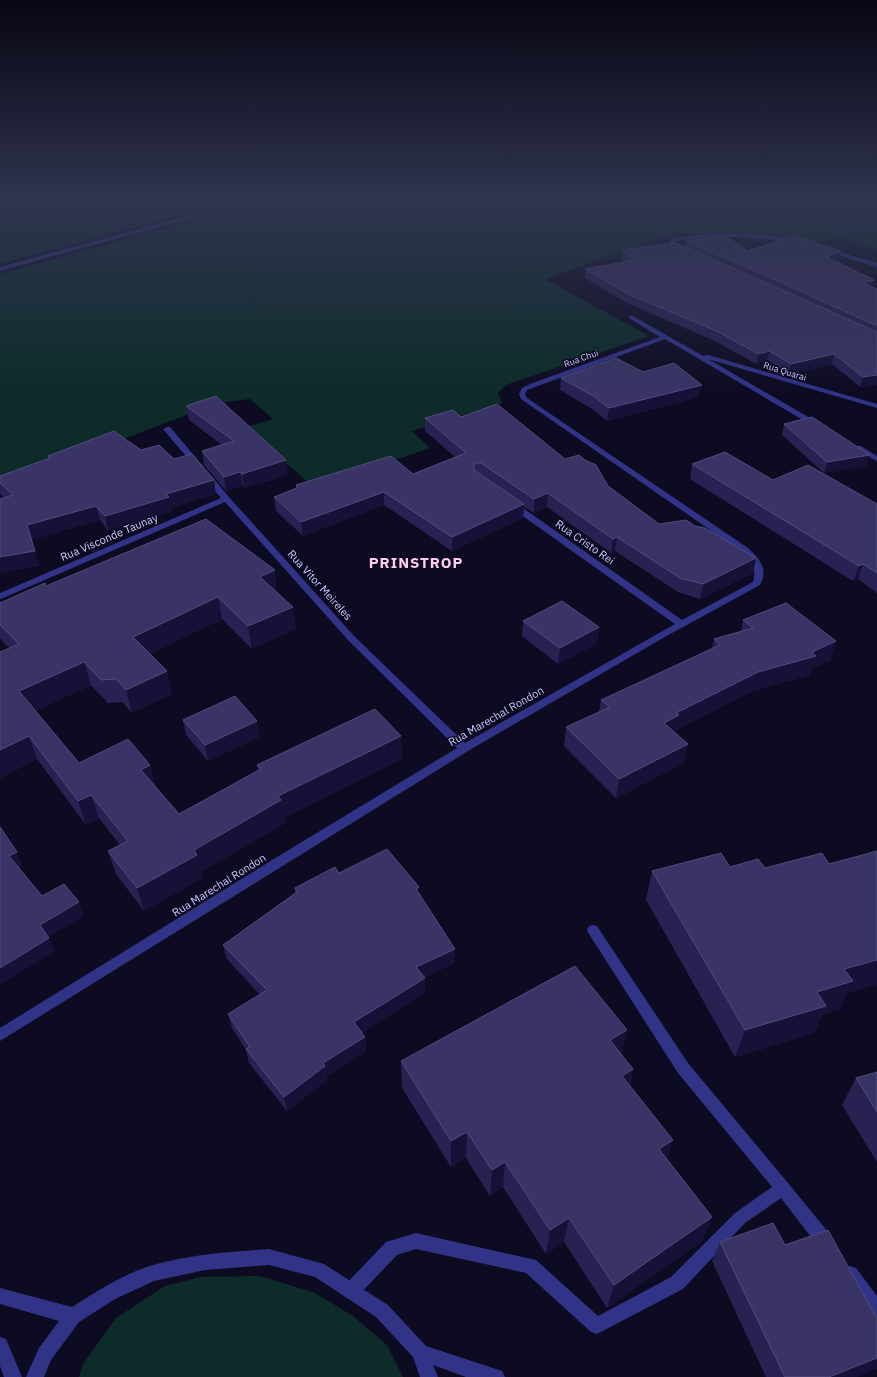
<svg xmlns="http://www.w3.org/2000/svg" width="877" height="1377" font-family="'IBM Plex Sans',sans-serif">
<rect width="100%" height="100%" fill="#0d0b22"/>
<path fill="#0d2c29" d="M 0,200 L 231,200 L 143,225 L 0,264 Z
M 255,200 L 877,200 L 877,250 L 837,237 L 817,244 L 796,238 L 767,235 L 677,234 L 656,239 L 545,279 L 649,336 L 506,385 L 498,393 L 502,403 L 412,431 L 430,448 L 314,488 L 246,427 L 273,419 L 250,399 L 218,403 L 0,486 L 0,274 L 222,212 Z
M 260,1276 L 315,1293 L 353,1316 L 387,1345 L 403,1377 L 79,1377 L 83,1364 L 116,1318 L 165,1286 L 201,1277 Z"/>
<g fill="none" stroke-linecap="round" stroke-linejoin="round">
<path fill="#062246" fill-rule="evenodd" d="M 713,200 L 721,200 L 793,212 L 877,232 L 877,234 L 793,214 Z"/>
<path fill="#303386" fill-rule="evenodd" d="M 239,200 L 245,200 L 198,216 L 0,271 L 0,267 L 194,214 Z
M 701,234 C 719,234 785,233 798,241 L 795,243 C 756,237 715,234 675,241 L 676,246 L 684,251 L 681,253 L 672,248 L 669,243 L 671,239 Z
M 829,249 L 877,263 L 877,267 L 827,252 L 826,251 Z
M 631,315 L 703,356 L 708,355 L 877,404 L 877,408 L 708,359 L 822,425 L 818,427 L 815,427 L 665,339 L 527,390 L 525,394 L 527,398 L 748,548 C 759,558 769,569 760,585 L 663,638 L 473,748 L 0,1041 L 0,1028 L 277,857 L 457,748 L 348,640 L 225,502 L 3,598 L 0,599 L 0,593 L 221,498 L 163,429 L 167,427 L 170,427 L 229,497 L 354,636 L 465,743 L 675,624 L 510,507 L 510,503 L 516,503 L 682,620 L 753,582 C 757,567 752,561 742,552 L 521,399 L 519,394 L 522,388 L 530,384 L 660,337 L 629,318 L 629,316 Z
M 855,446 L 861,446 L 877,456 L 877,461 L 855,450 Z
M 593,925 L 597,926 L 688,1063 L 788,1183 L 833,1238 L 835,1244 L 833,1250 L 827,1252 L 821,1250 L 781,1198 L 745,1223 L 683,1289 L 597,1334 L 591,1332 L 526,1273 L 416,1249 L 397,1255 L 357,1297 L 351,1299 L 345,1297 L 343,1291 L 345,1285 L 386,1242 L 416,1233 L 536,1260 L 598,1316 L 671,1277 L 735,1213 L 772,1187 L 678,1073 L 589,934 L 587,930 L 589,926 Z
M 850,1266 L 856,1268 L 877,1296 L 877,1317 L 871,1315 L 844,1280 L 842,1274 L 844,1268 Z"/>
<path fill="#303386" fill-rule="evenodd" d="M 269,1249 L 324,1264 L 388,1305 L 426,1346 L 502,1371 L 505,1377 L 466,1377 L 433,1365 L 438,1377 L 420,1377 L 413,1357 L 376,1317 L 315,1277 L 269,1265 L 205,1270 L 154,1281 L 115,1299 L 79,1322 L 51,1360 L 44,1377 L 26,1377 L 39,1348 L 59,1321 L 0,1304 L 0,1288 L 72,1307 C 96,1292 125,1273 153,1265 C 191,1254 230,1252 269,1249 Z
M 0,1337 L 6,1339 L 22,1377 L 4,1377 L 0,1366 Z"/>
</g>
<path fill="#272252" d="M 686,241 L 748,251 L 841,251 L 839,260 L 836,261 L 874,280 L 873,287 L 877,289 L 877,385 L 860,387 L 832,364 L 789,374 L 767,360 L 756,364 L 715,341 L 629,304 L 585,278 L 585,269 L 626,262 L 621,259 L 622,250 L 686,247 Z
M 643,372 L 699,397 L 607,421 L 594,410 L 560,390 L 561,378 Z
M 186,406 L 288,475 L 244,488 L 243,486 L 226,491 L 204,465 L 202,451 L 222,445 L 189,420 Z
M 461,417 L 565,459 L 608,486 L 659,524 L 695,526 L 756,558 L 753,573 L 700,599 L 678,592 L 615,551 L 611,553 L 547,507 L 534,513 L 524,507 L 523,518 L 452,551 L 384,505 L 303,536 L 276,511 L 274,497 L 297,488 L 296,485 L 413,474 L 455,457 L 425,431 L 425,418 Z
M 784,424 L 870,455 L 866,466 L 824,473 L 782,435 Z
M 141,450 L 174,459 L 216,494 L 171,508 L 172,511 L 108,531 L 100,520 L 31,540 L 39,566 L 0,573 L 0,499 L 4,498 L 0,494 L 0,476 L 48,459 L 48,456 Z
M 692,464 L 773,480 L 877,504 L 877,593 L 858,579 L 853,581 L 690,479 Z
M 46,586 L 277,592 L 296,629 L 252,649 L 222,619 L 150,654 L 167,671 L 172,694 L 132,713 L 122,702 L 108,703 L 91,685 L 35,711 L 79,763 L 150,765 L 156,787 L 179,814 L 258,770 L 257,765 L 401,736 L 402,759 L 284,818 L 285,823 L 201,872 L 202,878 L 144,911 L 116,874 L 108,851 L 120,845 L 99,818 L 86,825 L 37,759 L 0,778 L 0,652 L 9,648 L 0,639 L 0,603 Z
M 743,620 L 836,641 L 830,660 L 812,668 L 810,675 L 753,691 L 676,730 L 675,733 L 688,744 L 684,763 L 616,798 L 564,746 L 566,727 L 599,712 L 601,700 L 712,648 L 714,639 L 741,632 Z
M 523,621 L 599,627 L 597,643 L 558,664 L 522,636 Z
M 183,720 L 260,737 L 208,761 L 186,735 Z
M 877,851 L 877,984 L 847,993 L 840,1009 L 823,1014 L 814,1033 L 735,1057 L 646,900 L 652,871 L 730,867 L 765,868 L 829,864 Z
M 339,873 L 419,887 L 419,893 L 455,949 L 454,963 L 425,977 L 425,993 L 361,1033 L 365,1037 L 366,1051 L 327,1076 L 327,1080 L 287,1111 L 249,1063 L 246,1050 L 232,1028 L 228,1014 L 260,995 L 227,959 L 223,945 L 295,893 L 295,888 Z
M 627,1030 L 621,1054 L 633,1069 L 630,1085 L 667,1159 L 712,1217 L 701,1242 L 607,1308 L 564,1242 L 546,1254 L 503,1187 L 490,1196 L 466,1158 L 451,1167 L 402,1088 L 401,1061 Z
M 877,1072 L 877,1162 L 842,1105 L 856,1078 Z
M 720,1242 L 785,1245 L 857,1377 L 766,1377 L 712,1261 Z"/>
<path fill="#151137" d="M 841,251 L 839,260 L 825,265 L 827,257 Z
M 874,280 L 872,289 L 863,283 Z
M 770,351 L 767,360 L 756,364 L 758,354 Z
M 834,354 L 832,364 L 789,374 L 791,364 Z
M 877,375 L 877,385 L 860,387 L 863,377 Z
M 702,385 L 699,397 L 607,421 L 609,408 Z
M 870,455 L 866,466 L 824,473 L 827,462 Z
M 286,460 L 288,475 L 244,488 L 242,474 Z
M 240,472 L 243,486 L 226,491 L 224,477 Z
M 214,480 L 216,494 L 171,508 L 172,511 L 108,531 L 105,516 L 166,494 Z
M 384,492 L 384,505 L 303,536 L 301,522 Z
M 548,493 L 547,507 L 534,513 L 534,499 Z
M 524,504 L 523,518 L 452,551 L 452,537 Z
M 96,506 L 100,520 L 31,540 L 27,525 Z
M 617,537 L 615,551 L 611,553 L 613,539 Z
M 35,551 L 39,566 L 0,573 L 0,557 Z
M 756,558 L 753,573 L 700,599 L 703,584 Z
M 863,564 L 858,579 L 853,581 L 859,566 Z
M 275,570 L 277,593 L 260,577 Z
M 218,597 L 222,619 L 139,660 L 133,637 Z
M 293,607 L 296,629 L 252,649 L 248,626 Z
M 599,627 L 597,643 L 558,664 L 560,648 Z
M 836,641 L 830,660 L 812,668 L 810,675 L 753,691 L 676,730 L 675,734 L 664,723 L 676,713 L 758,672 L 812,652 Z
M 84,662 L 91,685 L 28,714 L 19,691 Z
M 167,671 L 172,694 L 132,713 L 126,690 Z
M 257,721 L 260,737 L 208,761 L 205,745 Z
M 29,736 L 37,759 L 0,778 L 0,750 Z
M 401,736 L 402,759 L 284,818 L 285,823 L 201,872 L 202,878 L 144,911 L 137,888 L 278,796 Z
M 688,744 L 684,763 L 616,798 L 619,779 Z
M 150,765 L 156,788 L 141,770 Z
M 91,795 L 99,818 L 86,825 L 78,801 Z
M 17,852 L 22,866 L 14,870 L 9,856 Z
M 419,887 L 419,902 L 416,889 Z
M 79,902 L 84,916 L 45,939 L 40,925 Z
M 49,938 L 55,951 L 0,985 L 0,968 Z
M 455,949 L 454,963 L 416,981 L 416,967 Z
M 877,960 L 877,984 L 847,993 L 840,1009 L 823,1014 L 814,1033 L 735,1057 L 745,1030 L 817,992 L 844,969 Z
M 425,978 L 425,993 L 355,1037 L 354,1022 Z
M 627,1030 L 621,1058 L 610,1040 Z
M 365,1037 L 366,1051 L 327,1076 L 327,1080 L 287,1111 L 284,1097 L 323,1063 Z
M 633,1069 L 627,1096 L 622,1076 Z
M 467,1132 L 466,1158 L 451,1167 L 451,1141 Z
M 673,1140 L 665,1166 L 659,1149 Z
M 505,1162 L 503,1187 L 490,1196 L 492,1170 Z
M 712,1217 L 701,1242 L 607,1308 L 614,1285 Z
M 569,1218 L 564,1242 L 546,1254 L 550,1230 Z
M 877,1358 L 877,1369 L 857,1377 L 829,1377 Z"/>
<path fill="#393465" stroke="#504c7d" d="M 725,236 L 748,251 L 793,236 L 841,251 L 827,257 L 874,280 L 863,283 L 877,289 L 877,326 L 765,275 L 686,241 Z
M 676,243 L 877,332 L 877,375 L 863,377 L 834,354 L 791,364 L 770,351 L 758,354 L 717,331 L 630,295 L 585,269 L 636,260 L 622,250 Z
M 616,358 L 643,372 L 674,363 L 702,385 L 609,408 L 595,397 L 561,378 Z
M 216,396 L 286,460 L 242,474 L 240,472 L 224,477 L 202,451 L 234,441 L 186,406 Z
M 497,404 L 565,459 L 579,455 L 585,460 L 596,465 L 608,486 L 659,524 L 686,520 L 695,526 L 705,528 L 756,558 L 703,584 L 680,578 L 617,537 L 613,539 L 548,493 L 534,499 L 481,463 L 474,463 L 474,470 L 524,504 L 452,537 L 384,492 L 301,522 L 274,497 L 297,488 L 296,485 L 391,456 L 413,474 L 466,453 L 425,418 L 453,410 L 461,417 Z
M 812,417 L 870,455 L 827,462 L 784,424 Z
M 114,431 L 141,450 L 159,445 L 174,459 L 192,454 L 214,480 L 166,494 L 169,497 L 105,516 L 96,506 L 27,525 L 35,551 L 0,557 L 0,499 L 13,495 L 0,483 L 0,476 L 50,458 L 48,456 Z
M 725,452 L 773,480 L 808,465 L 877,504 L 877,573 L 863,564 L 859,566 L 692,464 Z
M 206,519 L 275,570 L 260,577 L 293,607 L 248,626 L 218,597 L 133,637 L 167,671 L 126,690 L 116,679 L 101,680 L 84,662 L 19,691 L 79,763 L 128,739 L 150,765 L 141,770 L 179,814 L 261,769 L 257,765 L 375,709 L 401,736 L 278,796 L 281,800 L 194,850 L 197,855 L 137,888 L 108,851 L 128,841 L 91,795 L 78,801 L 29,736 L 0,750 L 0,652 L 19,644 L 0,625 L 0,603 L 45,583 L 46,586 Z
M 562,601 L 599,627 L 560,648 L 523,621 Z
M 786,603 L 836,641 L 812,652 L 816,656 L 758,672 L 676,713 L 679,715 L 664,723 L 688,744 L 619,779 L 566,727 L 610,707 L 601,700 L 720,645 L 714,639 L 753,628 L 743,620 Z
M 235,696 L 257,721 L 205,745 L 183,720 Z
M 0,827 L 17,852 L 9,856 L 42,896 L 64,884 L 79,902 L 40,925 L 49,938 L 0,968 Z
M 387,849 L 419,887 L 416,889 L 455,949 L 416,967 L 425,978 L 354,1022 L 365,1037 L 323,1063 L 325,1066 L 284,1097 L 246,1049 L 250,1047 L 228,1014 L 267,990 L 223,945 L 297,892 L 295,888 L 335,867 L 339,873 Z
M 877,851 L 877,960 L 844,969 L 853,981 L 817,992 L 826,1006 L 745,1030 L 652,871 L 721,853 L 730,867 L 758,859 L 765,868 L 822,853 L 829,864 Z
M 575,966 L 627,1030 L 610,1040 L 633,1069 L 622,1076 L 673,1140 L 659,1149 L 712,1217 L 614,1285 L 569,1218 L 550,1230 L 505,1162 L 492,1170 L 467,1132 L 451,1141 L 401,1061 Z
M 877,1072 L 877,1112 L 856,1078 Z
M 773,1223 L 785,1245 L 828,1230 L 877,1319 L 877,1358 L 829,1377 L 785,1377 L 720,1242 Z"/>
<linearGradient id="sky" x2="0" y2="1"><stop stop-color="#070613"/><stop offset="0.51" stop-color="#2f344f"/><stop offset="1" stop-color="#2f344f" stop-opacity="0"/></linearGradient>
<rect width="877" height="392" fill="url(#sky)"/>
<g text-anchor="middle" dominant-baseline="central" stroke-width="3" stroke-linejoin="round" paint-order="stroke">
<g font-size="9" fill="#cdcbff" stroke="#0d0b22">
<text transform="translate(581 358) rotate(-20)">Rua Chui</text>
<text transform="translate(785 371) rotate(17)">Rua Quarai</text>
</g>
<g font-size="11" fill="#cdcbff" stroke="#0d0b22">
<text transform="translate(109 537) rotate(-23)">Rua Visconde Taunay</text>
<text transform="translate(585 542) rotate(35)">Rua Cristo Rei</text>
<text transform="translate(320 585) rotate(48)">Rua Vitor Meireles</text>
<text transform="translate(496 716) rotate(-30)">Rua Marechal Rondon</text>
<text transform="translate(219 885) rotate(-32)">Rua Marechal Rondon</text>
</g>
<g font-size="15" font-weight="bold" letter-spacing="1" fill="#ffcdf1" stroke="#0d0b22">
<text x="416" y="562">PRINSTROP</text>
</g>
</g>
</svg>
